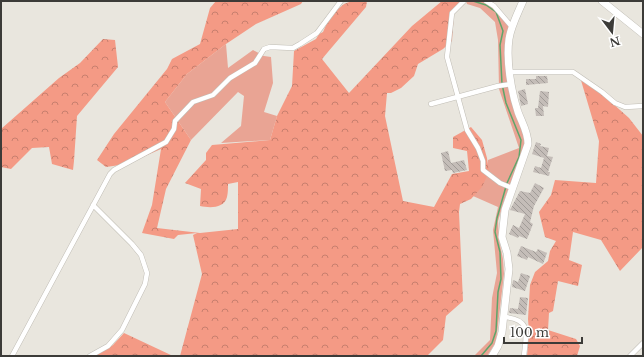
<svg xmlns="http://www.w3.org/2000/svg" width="644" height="357" font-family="'Libre Baskerville',serif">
<defs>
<pattern id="forest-crowns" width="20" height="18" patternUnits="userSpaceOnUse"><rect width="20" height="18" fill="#f49a85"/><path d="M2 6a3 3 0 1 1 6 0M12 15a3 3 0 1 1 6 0" fill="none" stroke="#c77f6e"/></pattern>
<pattern id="building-back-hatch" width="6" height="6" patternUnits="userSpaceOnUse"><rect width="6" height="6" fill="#c4bdb8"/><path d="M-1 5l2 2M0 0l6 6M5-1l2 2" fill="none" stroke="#a09b97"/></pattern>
</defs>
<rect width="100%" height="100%" fill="#e9e6de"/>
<path fill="#e9a494" d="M 466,1 L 483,1 L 494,8 L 509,27 L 506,55 L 526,144 L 505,198 L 498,221 L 499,240 L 503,259 L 504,274 L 496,342 L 487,356 L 474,356 L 490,340 L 492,298 L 497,273 L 493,230 L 498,207 L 473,196 C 483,186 488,174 488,160 L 519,148 L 499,89 L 498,40 L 495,22 L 480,8 L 467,4 Z
M 226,44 L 228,68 L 253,50 L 264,56 L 271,57 L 273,83 L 264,112 L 277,116 L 270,140 L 221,143 L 241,126 L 244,96 L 238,92 L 191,140 L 165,102 L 187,74 Z"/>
<path fill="url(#forest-crowns)" d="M 216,1 L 303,1 L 301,4 L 256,24 L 226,44 L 187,74 L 165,102 L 191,140 L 166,189 L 157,228 L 200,233 L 238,229 L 238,182 L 228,184 C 228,188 228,193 227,197 C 224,209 209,208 200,206 L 201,189 L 185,183 L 206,160 L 206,153 L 212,145 L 270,140 L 277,116 L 292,86 L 294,51 L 316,39 L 319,34 L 323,32 L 330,16 L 344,4 L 352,1 L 367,1 L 366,7 L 322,59 L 349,93 L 412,26 L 442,1 L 465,1 L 454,13 L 452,41 L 443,49 L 418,64 L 414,76 L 401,88 L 391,93 L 387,93 L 385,116 L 403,201 L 434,207 L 452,174 L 469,171 L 467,151 L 453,148 L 453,137 L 471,127 L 482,140 L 487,158 L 489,172 L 482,187 L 471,199 L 460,204 L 459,212 L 463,301 L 446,316 L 443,340 L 427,356 L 180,356 L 202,274 L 193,235 L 197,233 L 178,235 L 174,239 L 142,233 L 152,205 L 161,149 L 127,164 L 106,167 L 97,160 L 114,134 L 167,69 L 172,59 L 200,44 L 210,8 Z
M 103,39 L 115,40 L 118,67 L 77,116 L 74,161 L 73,170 L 52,164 L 49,147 L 32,148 L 11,169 L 1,167 L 1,129 L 59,78 L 80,63 Z
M 580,77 L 593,86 L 629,118 L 643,136 L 643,247 L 620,271 L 601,240 L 573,232 L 569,260 L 582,265 L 578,286 L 558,281 L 553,311 L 549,313 L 548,330 L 576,339 L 580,346 L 577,356 L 527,356 L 529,332 L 528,319 L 530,285 L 535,272 L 548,261 L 550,251 L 556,241 L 545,237 L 539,212 L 551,195 L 555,180 L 596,183 L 599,141 Z
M 124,333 L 173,356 L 95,356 L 113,345 Z"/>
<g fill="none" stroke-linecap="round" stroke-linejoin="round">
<path stroke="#5ea56a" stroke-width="1.5" d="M 473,1 L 486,5 L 496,12 L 503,31 L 500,45 L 502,84 L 506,103 L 521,140 L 519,157 L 507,183 L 497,218 L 495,232 L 500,252 L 501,279 L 498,292 L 496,331 L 492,343 L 481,356"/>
</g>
<path fill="url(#building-back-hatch)" d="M 536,76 L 547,76 L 548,83 L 526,85 L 526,79 L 536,79 Z
M 525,89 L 528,104 L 521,106 L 518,91 Z
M 540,91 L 549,92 L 548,107 L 543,106 L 544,116 L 536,116 L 535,108 L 538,108 Z
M 536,142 L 541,144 L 540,146 L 549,148 L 547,156 L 553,157 L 548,172 L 550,172 L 549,176 L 533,172 L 535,166 L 541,168 L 544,158 L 532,154 Z
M 448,151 L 451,163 L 464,160 L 467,170 L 453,173 L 452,170 L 445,171 L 441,153 Z
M 535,183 L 544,188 L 534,206 L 530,222 L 533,224 L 527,239 L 519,236 L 518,238 L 509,234 L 513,225 L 519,228 L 525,214 L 510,210 L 511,208 L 520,191 L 530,193 Z
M 521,246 L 536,252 L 538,249 L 547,253 L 543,264 L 528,257 L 527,260 L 517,256 Z
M 521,273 L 530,276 L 525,291 L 512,287 L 513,280 L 518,282 Z
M 520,297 L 528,298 L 526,315 L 509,313 L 510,308 L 518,309 Z"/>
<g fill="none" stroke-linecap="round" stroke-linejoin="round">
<g stroke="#c0bdb5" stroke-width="5.5">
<path id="street" d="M 464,1 L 452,13 L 447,57 L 467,130 L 478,148 L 483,161 L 483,170 L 500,183 L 512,188
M 486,1 L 494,6 L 512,27
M 510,72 L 573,72 L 602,92 L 615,103 L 625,107 L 643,106
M 431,104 L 498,86 L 511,84
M 504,317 C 532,319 526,334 524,356
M 12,356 L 110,174 L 114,170 L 166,142 L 174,129 L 175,121 L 193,102 L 213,95 L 230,78 L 255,63 L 264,49 L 270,47 L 293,48 L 300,44 L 317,33 L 341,1
M 90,356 L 108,346 L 122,330 L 145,284 L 147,273 L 141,255 L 132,244 L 93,205
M 630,356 L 643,343"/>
</g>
<g stroke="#c0bdb5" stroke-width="8">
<path id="secondary" d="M 602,1 L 643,34
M 492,356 L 498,346 L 502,332 L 509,269 L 507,253 L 502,237 L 505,210 L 528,144 C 528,132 522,123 518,112 C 511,91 506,60 509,39 C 511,26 518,13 523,1"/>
</g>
<use href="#street" stroke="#fff" stroke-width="4.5"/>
<use href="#secondary" stroke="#fff" stroke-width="7"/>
</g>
<rect width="644" height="357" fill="none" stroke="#3c3b38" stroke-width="4"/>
<g transform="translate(612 32) rotate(164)" stroke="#ffffff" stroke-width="3" paint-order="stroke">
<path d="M0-3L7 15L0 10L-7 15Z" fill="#3c3b38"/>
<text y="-6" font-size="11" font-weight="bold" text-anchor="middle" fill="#3c3b38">N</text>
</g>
<path d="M504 337v6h78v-6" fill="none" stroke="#3c3b38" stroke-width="2"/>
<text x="510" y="337" font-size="12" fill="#3c3b38" stroke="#ffffff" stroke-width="3" paint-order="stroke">100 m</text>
</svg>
